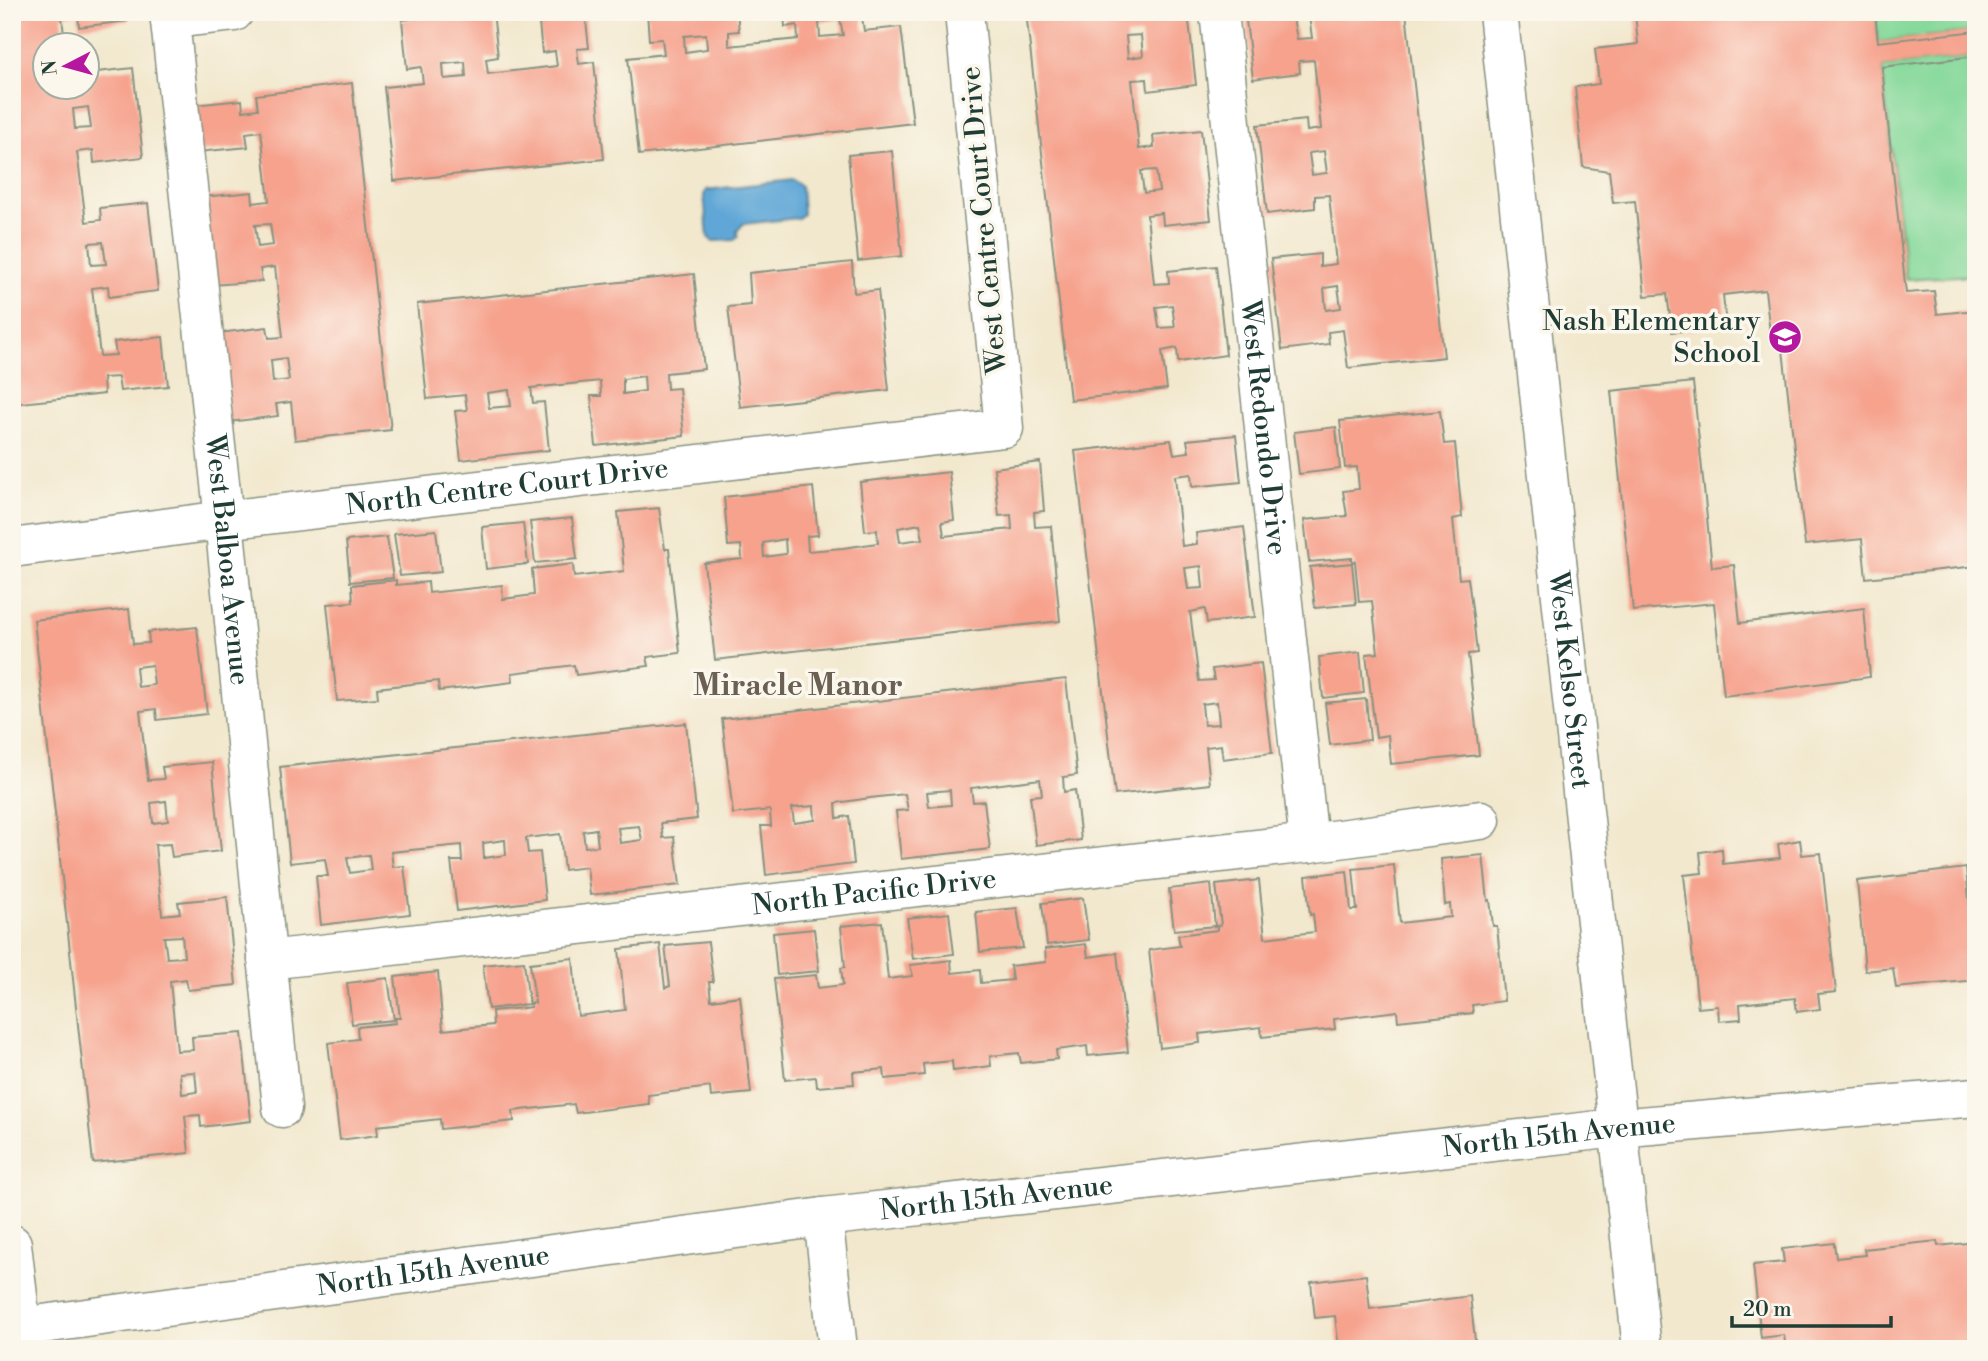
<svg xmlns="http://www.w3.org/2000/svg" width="1988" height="1361" font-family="'Libre Bodoni',serif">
<rect width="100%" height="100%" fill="#fbf7ec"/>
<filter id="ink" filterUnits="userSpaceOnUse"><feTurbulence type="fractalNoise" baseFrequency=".0143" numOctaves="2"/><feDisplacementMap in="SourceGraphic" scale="14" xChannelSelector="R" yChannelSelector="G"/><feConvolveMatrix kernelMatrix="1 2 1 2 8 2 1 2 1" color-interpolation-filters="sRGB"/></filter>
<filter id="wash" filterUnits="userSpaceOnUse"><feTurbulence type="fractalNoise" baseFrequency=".00686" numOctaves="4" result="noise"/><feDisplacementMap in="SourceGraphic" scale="28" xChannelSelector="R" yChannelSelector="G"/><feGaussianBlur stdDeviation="1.57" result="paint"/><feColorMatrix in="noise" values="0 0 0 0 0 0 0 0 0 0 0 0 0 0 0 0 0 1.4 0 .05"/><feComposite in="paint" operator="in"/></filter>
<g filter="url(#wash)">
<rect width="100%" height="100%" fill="#f2e8ce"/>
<path fill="#87d99b" stroke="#538b68" stroke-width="2" d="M 1875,12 L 1976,12 L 1976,31 L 1878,42 Z
M 1976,56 L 1976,275 L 1906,279 L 1882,67 Z"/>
<path fill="#61a7d7" stroke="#407286" stroke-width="2" d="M 792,180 L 801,186 L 803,214 L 798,218 L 743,224 L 737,231 L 738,237 L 734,240 L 712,241 L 708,237 L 704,195 L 706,190 Z"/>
<g id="blocks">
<path fill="#f6a28d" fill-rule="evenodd" d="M 12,12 L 77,12 L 77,14 L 62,16 L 65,46 L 46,46 L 46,88 L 88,88 L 88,73 L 133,68 L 143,157 L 94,163 L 93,150 L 77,152 L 86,222 L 101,220 L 100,208 L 148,203 L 158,291 L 109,297 L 108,286 L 92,288 L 100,356 L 116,355 L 114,342 L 163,337 L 168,386 L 120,391 L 118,377 L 103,378 L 104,394 L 12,404 ZM 88,107 L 91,128 L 75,129 L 73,109 ZM 103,242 L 106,264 L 91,265 L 89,243 Z
M 78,12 L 128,12 L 128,21 L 79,27 Z
M 470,12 L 493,12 L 498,57 L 486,59 L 488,74 L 557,66 L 555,51 L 542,53 L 538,12 L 585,12 L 589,48 L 577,49 L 579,64 L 594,62 L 604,159 L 394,181 L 384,87 L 423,83 L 421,67 L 407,69 L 402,20 ZM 465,62 L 466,77 L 444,79 L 443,64 Z
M 647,12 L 737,12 L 739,31 L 729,32 L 729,46 L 798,39 L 797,25 L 785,27 L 784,12 L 874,12 L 875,16 L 862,17 L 864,31 L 901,27 L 913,123 L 639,155 L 628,58 L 664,54 L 662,39 L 649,40 ZM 840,19 L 843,35 L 820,37 L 819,22 ZM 706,34 L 707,49 L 685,52 L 684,36 Z
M 1026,12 L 1124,12 L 1124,14 L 1188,12 L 1196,85 L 1148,91 L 1147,79 L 1132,80 L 1139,149 L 1154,147 L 1153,135 L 1201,130 L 1211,220 L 1163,225 L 1162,213 L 1147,215 L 1154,284 L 1169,283 L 1168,271 L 1216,266 L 1226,355 L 1178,362 L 1177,348 L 1162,351 L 1167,389 L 1070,400 ZM 1141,35 L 1143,56 L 1128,58 L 1126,36 ZM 1156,170 L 1159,191 L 1144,193 L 1141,171 ZM 1172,305 L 1175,327 L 1159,328 L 1156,307 Z
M 1245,12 L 1406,12 L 1444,357 L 1348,368 L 1343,330 L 1328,332 L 1329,344 L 1282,350 L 1271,259 L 1320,254 L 1320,266 L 1336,264 L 1329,195 L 1315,196 L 1315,208 L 1267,214 L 1257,125 L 1306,120 L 1307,131 L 1321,129 L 1314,60 L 1299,61 L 1300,73 L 1253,79 ZM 1309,15 L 1312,38 L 1297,39 L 1293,18 ZM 1324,151 L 1327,173 L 1312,175 L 1309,153 ZM 1338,286 L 1341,308 L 1326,310 L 1324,288 Z
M 1635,12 L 1875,12 L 1878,42 L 1976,31 L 1976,56 L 1882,67 L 1906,293 L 1934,291 L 1937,314 L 1976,310 L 1976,566 L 1866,578 L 1862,539 L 1805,545 L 1781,332 L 1770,333 L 1765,290 L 1723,295 L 1726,326 L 1672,332 L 1667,294 L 1645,296 L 1635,201 L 1613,203 L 1609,171 L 1583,167 L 1575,87 L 1599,84 L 1595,49 L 1638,44 Z
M 352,83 L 391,430 L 295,440 L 291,402 L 276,404 L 278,416 L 229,422 L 219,333 L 267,327 L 269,338 L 283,337 L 275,267 L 260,269 L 262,281 L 213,285 L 203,197 L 252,192 L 253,203 L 269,201 L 261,131 L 246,133 L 248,147 L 198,152 L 193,105 L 242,100 L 243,111 L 258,109 L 256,95 ZM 270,224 L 273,245 L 258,247 L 255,225 ZM 286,358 L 289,380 L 273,382 L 271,360 Z
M 892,151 L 902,256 L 858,261 L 848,155 Z
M 852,262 L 854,293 L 878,290 L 889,390 L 740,407 L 728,307 L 751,305 L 749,273 Z
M 694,274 L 704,369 L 666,373 L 667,389 L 679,388 L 684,436 L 596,446 L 591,396 L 601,396 L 600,381 L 531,388 L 533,403 L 544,402 L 549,450 L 461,460 L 455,411 L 467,410 L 465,395 L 427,399 L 417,304 ZM 644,376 L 645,391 L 623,394 L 623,379 ZM 509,390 L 511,406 L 489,408 L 487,393 Z
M 1693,382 L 1712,567 L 1734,565 L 1740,623 L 1864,608 L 1870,677 L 1724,696 L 1714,603 L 1633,611 L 1611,391 Z
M 1440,411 L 1444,444 L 1455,443 L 1462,517 L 1453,519 L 1459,579 L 1468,578 L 1473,616 L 1477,653 L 1468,654 L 1479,755 L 1391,764 L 1388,735 L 1376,737 L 1366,654 L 1378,653 L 1372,601 L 1359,602 L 1355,561 L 1352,562 L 1352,558 L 1309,562 L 1304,520 L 1347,516 L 1343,491 L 1359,489 L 1357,467 L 1345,468 L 1340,421 Z
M 1336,427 L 1340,469 L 1299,474 L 1294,432 Z
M 1236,435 L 1241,482 L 1192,487 L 1191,474 L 1175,476 L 1182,546 L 1197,544 L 1196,533 L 1244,527 L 1255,617 L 1207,623 L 1205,609 L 1190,612 L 1199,681 L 1214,680 L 1212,669 L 1261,663 L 1272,753 L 1223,759 L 1221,745 L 1206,747 L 1210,784 L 1115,795 L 1075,451 L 1171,440 L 1174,454 L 1189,452 L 1187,440 ZM 1201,566 L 1203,588 L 1188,589 L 1185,568 ZM 1217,702 L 1219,724 L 1204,725 L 1202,704 Z
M 1040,462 L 1044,511 L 1034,512 L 1035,527 L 1051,526 L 1060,621 L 715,660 L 704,563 L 742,559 L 741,545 L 728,546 L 724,497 L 813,487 L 818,535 L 807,536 L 808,551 L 843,548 L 878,543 L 877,530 L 865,531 L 860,482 L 949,472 L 954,520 L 942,522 L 944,536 L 1012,529 L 1011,515 L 999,516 L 994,468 ZM 920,524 L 923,539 L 900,542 L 898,528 ZM 785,539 L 786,554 L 764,557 L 763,543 Z
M 659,508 L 665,549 L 669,549 L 680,653 L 647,657 L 649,666 L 576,675 L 574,665 L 512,673 L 513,682 L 474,687 L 439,691 L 438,681 L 377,688 L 378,698 L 337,701 L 327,604 L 353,602 L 352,585 L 396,580 L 396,585 L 428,582 L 429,593 L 502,585 L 503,599 L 534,595 L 532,569 L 573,564 L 574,577 L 624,571 L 618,512 Z
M 572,518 L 577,559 L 535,563 L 530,522 Z
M 523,523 L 528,564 L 486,569 L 482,527 Z
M 436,530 L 441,572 L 400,576 L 394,534 Z
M 387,537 L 393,578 L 350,582 L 346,541 Z
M 1352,563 L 1356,604 L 1315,608 L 1310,567 Z
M 129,609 L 133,644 L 149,643 L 148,632 L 197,627 L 207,714 L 157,720 L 156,709 L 140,711 L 148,780 L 164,779 L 162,767 L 212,762 L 221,851 L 172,857 L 170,844 L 155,845 L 162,915 L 180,913 L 178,902 L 227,897 L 236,985 L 188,990 L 186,979 L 170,981 L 177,1051 L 193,1050 L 192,1037 L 242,1033 L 251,1121 L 201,1127 L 200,1115 L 185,1116 L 189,1153 L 93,1163 L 34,620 ZM 152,665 L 154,685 L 138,687 L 136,667 ZM 166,801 L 168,821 L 153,823 L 151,803 ZM 182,936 L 184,957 L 167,958 L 164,937 ZM 195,1072 L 197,1092 L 182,1094 L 180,1073 Z
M 1360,652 L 1364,693 L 1323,698 L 1319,657 Z
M 1066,679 L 1077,775 L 1063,777 L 1064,792 L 1075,790 L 1081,840 L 1036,845 L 1030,796 L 1042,795 L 1040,779 L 971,788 L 973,802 L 984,801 L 990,849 L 901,859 L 896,811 L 908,810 L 905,794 L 870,798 L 836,803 L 837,818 L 849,816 L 854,864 L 766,875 L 761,826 L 771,826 L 770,810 L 733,814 L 722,719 ZM 950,790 L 951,805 L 929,807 L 927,792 ZM 814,806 L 815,820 L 794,823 L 792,808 Z
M 1366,699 L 1370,740 L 1330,745 L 1325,703 Z
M 686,723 L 697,819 L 661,823 L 663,838 L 674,837 L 680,885 L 590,895 L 587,867 L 564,870 L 560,834 L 526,838 L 528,853 L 540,852 L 545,900 L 457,911 L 451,861 L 462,861 L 461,845 L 391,852 L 393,867 L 404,866 L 410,914 L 321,925 L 316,876 L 328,876 L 325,859 L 290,863 L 280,767 ZM 639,826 L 642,840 L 620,843 L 618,828 ZM 596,829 L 598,846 L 585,847 L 583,831 ZM 505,840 L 506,855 L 484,858 L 483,843 ZM 369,855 L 371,870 L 350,873 L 347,858 Z
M 1800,840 L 1802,855 L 1821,853 L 1836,992 L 1818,994 L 1820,1009 L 1797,1012 L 1795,998 L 1740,1004 L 1741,1019 L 1719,1021 L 1718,1006 L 1698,1008 L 1684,875 L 1702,873 L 1700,852 L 1722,849 L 1723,864 L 1780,858 L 1778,844 Z
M 1483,855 L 1488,901 L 1490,900 L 1493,926 L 1497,926 L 1504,1001 L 1472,1005 L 1473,1013 L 1398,1021 L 1397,1011 L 1334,1019 L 1335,1029 L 1262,1037 L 1261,1027 L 1199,1034 L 1200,1043 L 1160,1048 L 1149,950 L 1180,946 L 1178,935 L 1217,930 L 1217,926 L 1221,925 L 1216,885 L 1259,880 L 1265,938 L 1315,932 L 1313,914 L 1310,915 L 1306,876 L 1347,871 L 1351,910 L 1357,910 L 1353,869 L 1394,865 L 1400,923 L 1451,917 L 1450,904 L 1445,905 L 1441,859 Z
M 1966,868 L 1976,980 L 1896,988 L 1893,968 L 1865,971 L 1857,881 Z
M 1211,884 L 1215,926 L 1174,930 L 1169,889 Z
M 1083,898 L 1089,940 L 1047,945 L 1042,903 Z
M 1017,908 L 1023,948 L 980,952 L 976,912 Z
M 949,913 L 954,954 L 913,959 L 907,918 Z
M 882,922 L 888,979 L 913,976 L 910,965 L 951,960 L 952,973 L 980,970 L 981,983 L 1012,980 L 1010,966 L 1046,962 L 1045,949 L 1086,944 L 1088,957 L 1117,953 L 1128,1052 L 1088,1056 L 1087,1046 L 1056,1050 L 1057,1059 L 1021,1063 L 1019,1053 L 990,1056 L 991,1066 L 953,1071 L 952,1061 L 923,1064 L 924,1075 L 885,1079 L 884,1069 L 853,1072 L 854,1084 L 817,1087 L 816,1077 L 785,1080 L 774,979 L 816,975 L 818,988 L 843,985 L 841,968 L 845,967 L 841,926 Z
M 814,929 L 819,971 L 777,975 L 773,933 Z
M 708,942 L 713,982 L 709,982 L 711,1000 L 740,996 L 751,1093 L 711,1097 L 710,1087 L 648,1095 L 649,1104 L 576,1113 L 574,1104 L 513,1111 L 514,1121 L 441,1129 L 440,1119 L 377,1126 L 378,1135 L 340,1140 L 328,1043 L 358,1039 L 357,1027 L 396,1023 L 395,1018 L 400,1018 L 395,977 L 438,972 L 443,1030 L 493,1025 L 492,1011 L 531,1007 L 531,1003 L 535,1003 L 530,963 L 573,958 L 578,1016 L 625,1010 L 619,949 L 660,944 L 665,988 L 670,986 L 665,946 Z
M 524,961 L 529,1004 L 488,1009 L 483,965 Z
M 388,978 L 394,1020 L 352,1024 L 347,983 Z
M 1937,1241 L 1938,1246 L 1976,1242 L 1976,1337 L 1969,1338 L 1970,1349 L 1786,1349 L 1784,1335 L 1761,1338 L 1753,1265 L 1784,1262 L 1782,1249 L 1834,1243 L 1836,1258 L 1865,1255 L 1864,1249 Z
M 1366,1275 L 1370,1309 L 1470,1296 L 1476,1349 L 1339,1349 L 1335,1316 L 1315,1318 L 1311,1282 Z"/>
</g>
</g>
<g filter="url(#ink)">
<use href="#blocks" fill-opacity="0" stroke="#889281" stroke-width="2"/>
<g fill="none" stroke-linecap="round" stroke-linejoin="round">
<g stroke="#889281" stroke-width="41">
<g id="street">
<path id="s1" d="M 169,12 L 224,520 L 282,1108"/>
<path id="s2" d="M 1219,12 L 1309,843"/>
<path id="s3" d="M 1498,12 L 1642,1349"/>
<path d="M 170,19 L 234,12"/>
<path id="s4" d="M 12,548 L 224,520 L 1004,428 L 964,12"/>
<path id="s5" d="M 267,960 L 1309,843 L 1481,820"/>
<path d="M 823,1217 L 838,1349"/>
<path id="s6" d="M 21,1327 L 823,1217 L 1617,1128 L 1976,1097"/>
</g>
</g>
<g stroke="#889281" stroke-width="41">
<path id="secondary" d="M 12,1244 L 24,1349"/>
</g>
<use href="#street" stroke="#fff" stroke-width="38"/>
<use href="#secondary" stroke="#fff" stroke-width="38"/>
</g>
</g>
<defs>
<g id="school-disc" transform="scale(1.75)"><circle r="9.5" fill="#b5179e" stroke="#fbf7ec"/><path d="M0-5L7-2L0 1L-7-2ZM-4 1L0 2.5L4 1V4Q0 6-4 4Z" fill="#fff"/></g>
</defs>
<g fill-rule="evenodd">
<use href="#school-disc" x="1785" y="337"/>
</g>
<g text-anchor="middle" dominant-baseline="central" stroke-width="7" stroke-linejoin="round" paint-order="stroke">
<g font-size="28" fill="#1f3d34" stroke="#fbf7ec">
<text transform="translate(984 220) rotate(-95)">West Centre Court Drive</text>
<text stroke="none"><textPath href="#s2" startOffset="418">West Redondo Drive</textPath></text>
<text stroke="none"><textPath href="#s4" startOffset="499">North Centre Court Drive</textPath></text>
<text stroke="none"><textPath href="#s1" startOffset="551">West Balboa Avenue</textPath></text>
<text stroke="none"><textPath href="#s3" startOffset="672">West Kelso Street</textPath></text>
<text stroke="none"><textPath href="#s5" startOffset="611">North Pacific Drive</textPath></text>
<text stroke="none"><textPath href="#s6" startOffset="1550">North 15th Avenue</textPath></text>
<text stroke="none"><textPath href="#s6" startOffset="984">North 15th Avenue</textPath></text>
<text stroke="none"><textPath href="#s6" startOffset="416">North 15th Avenue</textPath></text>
</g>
<g font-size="28" fill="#1f3d34" stroke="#fbf7ec" text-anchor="end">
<text x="1760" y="321">Nash Elementary<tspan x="1760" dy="32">School</tspan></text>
</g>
<g font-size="30" font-weight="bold" fill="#6a6053" stroke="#fbf7ec">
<text x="798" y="686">Miracle Manor</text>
</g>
</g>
<rect width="1988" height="1361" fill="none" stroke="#fbf7ec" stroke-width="42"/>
<g transform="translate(66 66) rotate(264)"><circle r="33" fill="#fbf7ec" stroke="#a3ada2" stroke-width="2"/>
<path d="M0-5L12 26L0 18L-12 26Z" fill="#b5179e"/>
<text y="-10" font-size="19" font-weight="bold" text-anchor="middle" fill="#1f3d34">N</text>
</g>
<path d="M1732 1316v10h159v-10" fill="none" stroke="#1f3d34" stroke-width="3.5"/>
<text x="1743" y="1316" font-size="21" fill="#1f3d34" stroke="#fbf7ec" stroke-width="5" paint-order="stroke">20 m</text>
</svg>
